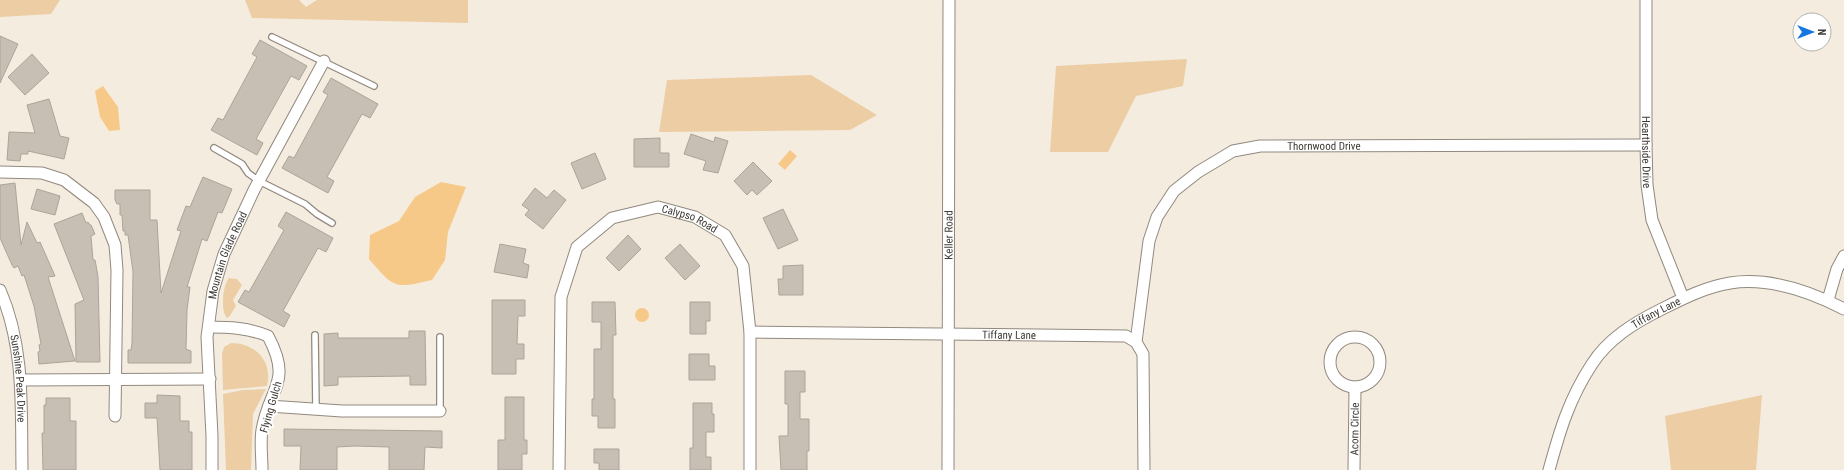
<svg xmlns="http://www.w3.org/2000/svg" width="1844" height="470" font-family="'Roboto Condensed',sans-serif">
<rect width="100%" height="100%" fill="#f5ece0"/>
<path fill="#eccda4" d="M 0,0 L 60,0 L 51,14 L 0,17 Z
M 245,0 L 299,0 L 306,7 L 317,0 L 468,0 L 468,23 L 252,18 Z
M 1187,59 L 1183,86 L 1136,96 L 1108,152 L 1050,152 L 1056,66 Z
M 811,75 L 877,115 L 850,130 L 659,132 L 667,80 Z
M 229,278 L 237,279 L 242,285 L 233,300 L 236,306 L 229,317 L 227,318 C 220,311 223,284 229,278 Z
M 231,343 C 256,343 273,362 267,386 L 223,390 L 222,354 L 224,347 Z
M 266,389 L 253,414 L 251,470 L 226,470 L 223,394 L 243,390 Z
M 1762,395 L 1756,470 L 1671,470 L 1665,416 Z"/>
<path fill="#f7c988" d="M 103,86 L 118,107 L 120,130 L 109,131 L 100,117 L 95,91 Z
M 790,150 L 797,156 L 785,170 L 778,164 Z
M 441,182 L 466,187 L 448,232 L 445,260 L 432,280 C 394,289 394,288 369,259 L 370,235 L 399,221 L 415,197 Z
M635 315a7 7 0 1 1 14 0a7 7 0 1 1-14 0Z"/>
<path fill="#c8bfb4" stroke="#aca498" d="M 0,36 L 18,44 L 0,83 Z
M 260,40 L 307,66 L 299,80 L 291,76 L 256,139 L 263,143 L 257,155 L 211,130 L 218,118 L 223,120 L 257,57 L 252,54 Z
M 32,54 L 49,73 L 25,95 L 8,77 Z
M 331,78 L 378,104 L 370,118 L 362,114 L 327,177 L 334,181 L 328,193 L 282,168 L 289,156 L 294,158 L 328,95 L 323,92 Z
M 49,99 L 60,136 L 69,138 L 64,159 L 28,151 L 28,154 L 21,154 L 20,161 L 7,160 L 9,132 L 35,133 L 27,105 Z
M 691,134 L 714,142 L 715,137 L 728,141 L 718,173 L 703,170 L 706,161 L 684,154 Z
M 660,138 L 660,153 L 669,153 L 669,167 L 634,167 L 634,139 Z
M 595,153 L 606,179 L 582,189 L 571,163 Z
M 753,162 L 772,181 L 757,195 L 752,190 L 747,195 L 734,181 Z
M 203,177 L 232,189 L 222,213 L 218,212 L 207,241 L 202,239 L 187,287 L 190,287 L 187,310 L 186,349 L 191,351 L 191,363 L 128,363 L 128,350 L 131,350 L 132,343 L 133,272 L 128,235 L 125,235 L 125,231 L 123,231 L 122,215 L 120,215 L 120,204 L 117,204 L 115,200 L 115,190 L 150,190 L 150,220 L 157,220 L 161,293 L 181,231 L 177,230 L 186,206 L 190,207 Z
M 15,183 L 21,245 L 27,222 L 37,243 L 40,242 L 55,276 L 48,277 L 75,361 L 39,364 L 38,352 L 40,351 L 39,345 L 41,344 L 34,306 L 24,275 L 22,276 L 18,266 L 14,268 L 12,265 L 0,238 L 0,185 Z
M 535,188 L 547,198 L 554,190 L 566,200 L 543,229 L 525,215 L 529,210 L 522,205 Z
M 37,189 L 60,196 L 55,215 L 31,209 Z
M 783,209 L 798,240 L 778,249 L 763,218 Z
M 286,212 L 333,238 L 326,252 L 318,248 L 283,311 L 290,315 L 284,327 L 238,302 L 245,290 L 249,292 L 284,230 L 278,226 Z
M 82,213 L 86,223 L 88,222 L 90,225 L 91,225 L 95,234 L 91,236 L 93,260 L 95,260 L 96,265 L 98,277 L 100,362 L 76,362 L 75,304 L 84,300 L 54,224 Z
M 628,235 L 641,249 L 619,271 L 606,258 Z
M 500,244 L 526,249 L 523,263 L 529,265 L 527,278 L 494,272 Z
M 680,244 L 700,266 L 685,280 L 665,258 Z
M 803,265 L 803,295 L 779,295 L 778,279 L 783,279 L 783,266 Z
M 492,300 L 525,300 L 525,316 L 518,316 L 517,344 L 524,344 L 524,359 L 516,359 L 516,374 L 492,374 Z
M 592,302 L 615,302 L 616,335 L 613,335 L 613,399 L 615,399 L 615,428 L 598,428 L 598,416 L 592,416 L 592,399 L 594,399 L 594,349 L 601,349 L 601,322 L 592,322 Z
M 690,302 L 710,302 L 710,321 L 706,321 L 706,334 L 690,334 Z
M 409,331 L 425,331 L 426,385 L 410,385 L 410,376 L 338,377 L 338,385 L 324,386 L 324,334 L 338,333 L 338,338 L 409,338 Z
M 689,354 L 709,354 L 709,366 L 715,366 L 715,380 L 689,380 Z
M 785,371 L 805,371 L 805,392 L 800,392 L 800,419 L 809,419 L 809,451 L 807,451 L 807,470 L 781,470 L 779,436 L 788,436 L 788,404 L 785,404 Z
M 157,395 L 180,396 L 180,421 L 189,421 L 189,432 L 192,432 L 192,470 L 160,470 L 157,418 L 145,418 L 145,403 L 157,403 Z
M 505,397 L 524,397 L 524,440 L 527,440 L 527,454 L 522,454 L 522,470 L 498,470 L 498,440 L 505,440 Z
M 46,398 L 70,398 L 70,421 L 76,421 L 76,470 L 43,470 L 42,433 L 44,433 L 44,405 L 46,405 Z
M 693,403 L 712,403 L 712,414 L 714,414 L 714,432 L 706,432 L 706,457 L 711,457 L 711,470 L 690,470 L 690,448 L 693,448 Z
M 284,429 L 442,431 L 442,448 L 425,447 L 424,470 L 389,470 L 389,447 L 354,446 L 337,447 L 337,470 L 300,470 L 301,446 L 284,446 Z
M 594,449 L 619,449 L 619,470 L 599,470 L 599,463 L 594,463 Z"/>
<g fill="none" stroke-linecap="round" stroke-linejoin="round">
<g stroke="#91897e" stroke-width="8">
<path id="service" d="M 272,37 L 374,86
M 214,148 L 242,164 L 248,173 L 259,181 L 305,204 L 317,214 L 332,223
M 315,335 L 316,409
M 440,337 L 440,411"/>
</g>
<g stroke="#91897e" stroke-width="13">
<g id="minor">
<path id="s1" d="M 1646,0 L 1646,145 L 1647,185 L 1652,220 L 1683,298"/>
<path d="M 0,172 L 42,173 L 64,180 L 94,203 L 104,217 L 115,245 L 117,270 L 115,416"/>
<path id="s2" d="M 0,290 C 25,347 21,409 22,470"/>
<path d="M 1828,300 L 1837,269 L 1844,256"/>
<path d="M 209,327 C 229,327 249,328 268,336 C 293,383 269,387 262,430 C 260,442 262,457 262,470"/>
<path id="s3" d="M 750,332 L 1126,336 L 1136,342 L 1143,354 L 1144,470"/>
<circle cx="1355" cy="362" r="25"/>
<path id="s4" d="M 1136,342 L 1149,241 L 1157,217 L 1174,191 L 1198,172 L 1233,151 L 1260,146 L 1646,145"/>
<path d="M 22,380 L 210,379"/>
<path d="M 269,406 L 342,411 L 440,411"/>
<path id="s5" d="M 212,470 L 212,436 L 207,337 L 213,291 L 224,254 L 254,190 L 324,61"/>
<path id="s6" d="M 559,470 L 561,297 L 577,247 L 612,218 L 658,207 L 695,217 L 725,235 L 743,266 L 750,332 L 750,470"/>
<path id="s7" d="M 948,470 L 949,0"/>
<path id="s8" d="M 1354,470 L 1355,387"/>
<path id="s9" d="M 1549,470 C 1560,430 1569,399 1592,364 C 1608,339 1634,323 1660,310 C 1682,299 1705,287 1730,283 C 1768,277 1811,292 1844,309"/>
</g>
</g>
<use href="#service" stroke="#fff" stroke-width="5.5"/>
<use href="#minor" stroke="#fff" stroke-width="11"/>
</g>
<g text-anchor="middle" dominant-baseline="central" stroke-width="4" stroke-linejoin="round" paint-order="stroke">
<g font-size="11" fill="#3f3b36" stroke="#fff">
<text stroke="none"><textPath href="#s4" startOffset="321">Thornwood Drive</textPath></text>
<text stroke="none"><textPath href="#s1" startOffset="152">Hearthside Drive</textPath></text>
<text stroke="none"><textPath href="#s6" startOffset="352">Calypso Road</textPath></text>
<text stroke="none"><textPath href="#s7" startOffset="235">Keller Road</textPath></text>
<text stroke="none"><textPath href="#s5" startOffset="218">Mountain Glade Road</textPath></text>
<text stroke="none"><textPath href="#s9" startOffset="198">Tiffany Lane</textPath></text>
<text stroke="none"><textPath href="#s3" startOffset="259">Tiffany Lane</textPath></text>
<text stroke="none"><textPath href="#s2" startOffset="91">Sunshine Peak Drive</textPath></text>
<text transform="translate(271 407) rotate(-74)">Flying Gulch</text>
<text stroke="none"><textPath href="#s8" startOffset="41">Acorn Circle</textPath></text>
</g>
</g>
<g transform="translate(1812 32) rotate(90)"><circle r="19" fill="#ffffff" stroke="#b2b1af"/>
<path d="M0-3L7 15L0 10L-7 15Z" fill="#1576df"/>
<text y="-6" font-size="11" font-weight="bold" text-anchor="middle" fill="#3f3b36">N</text>
</g>
</svg>
